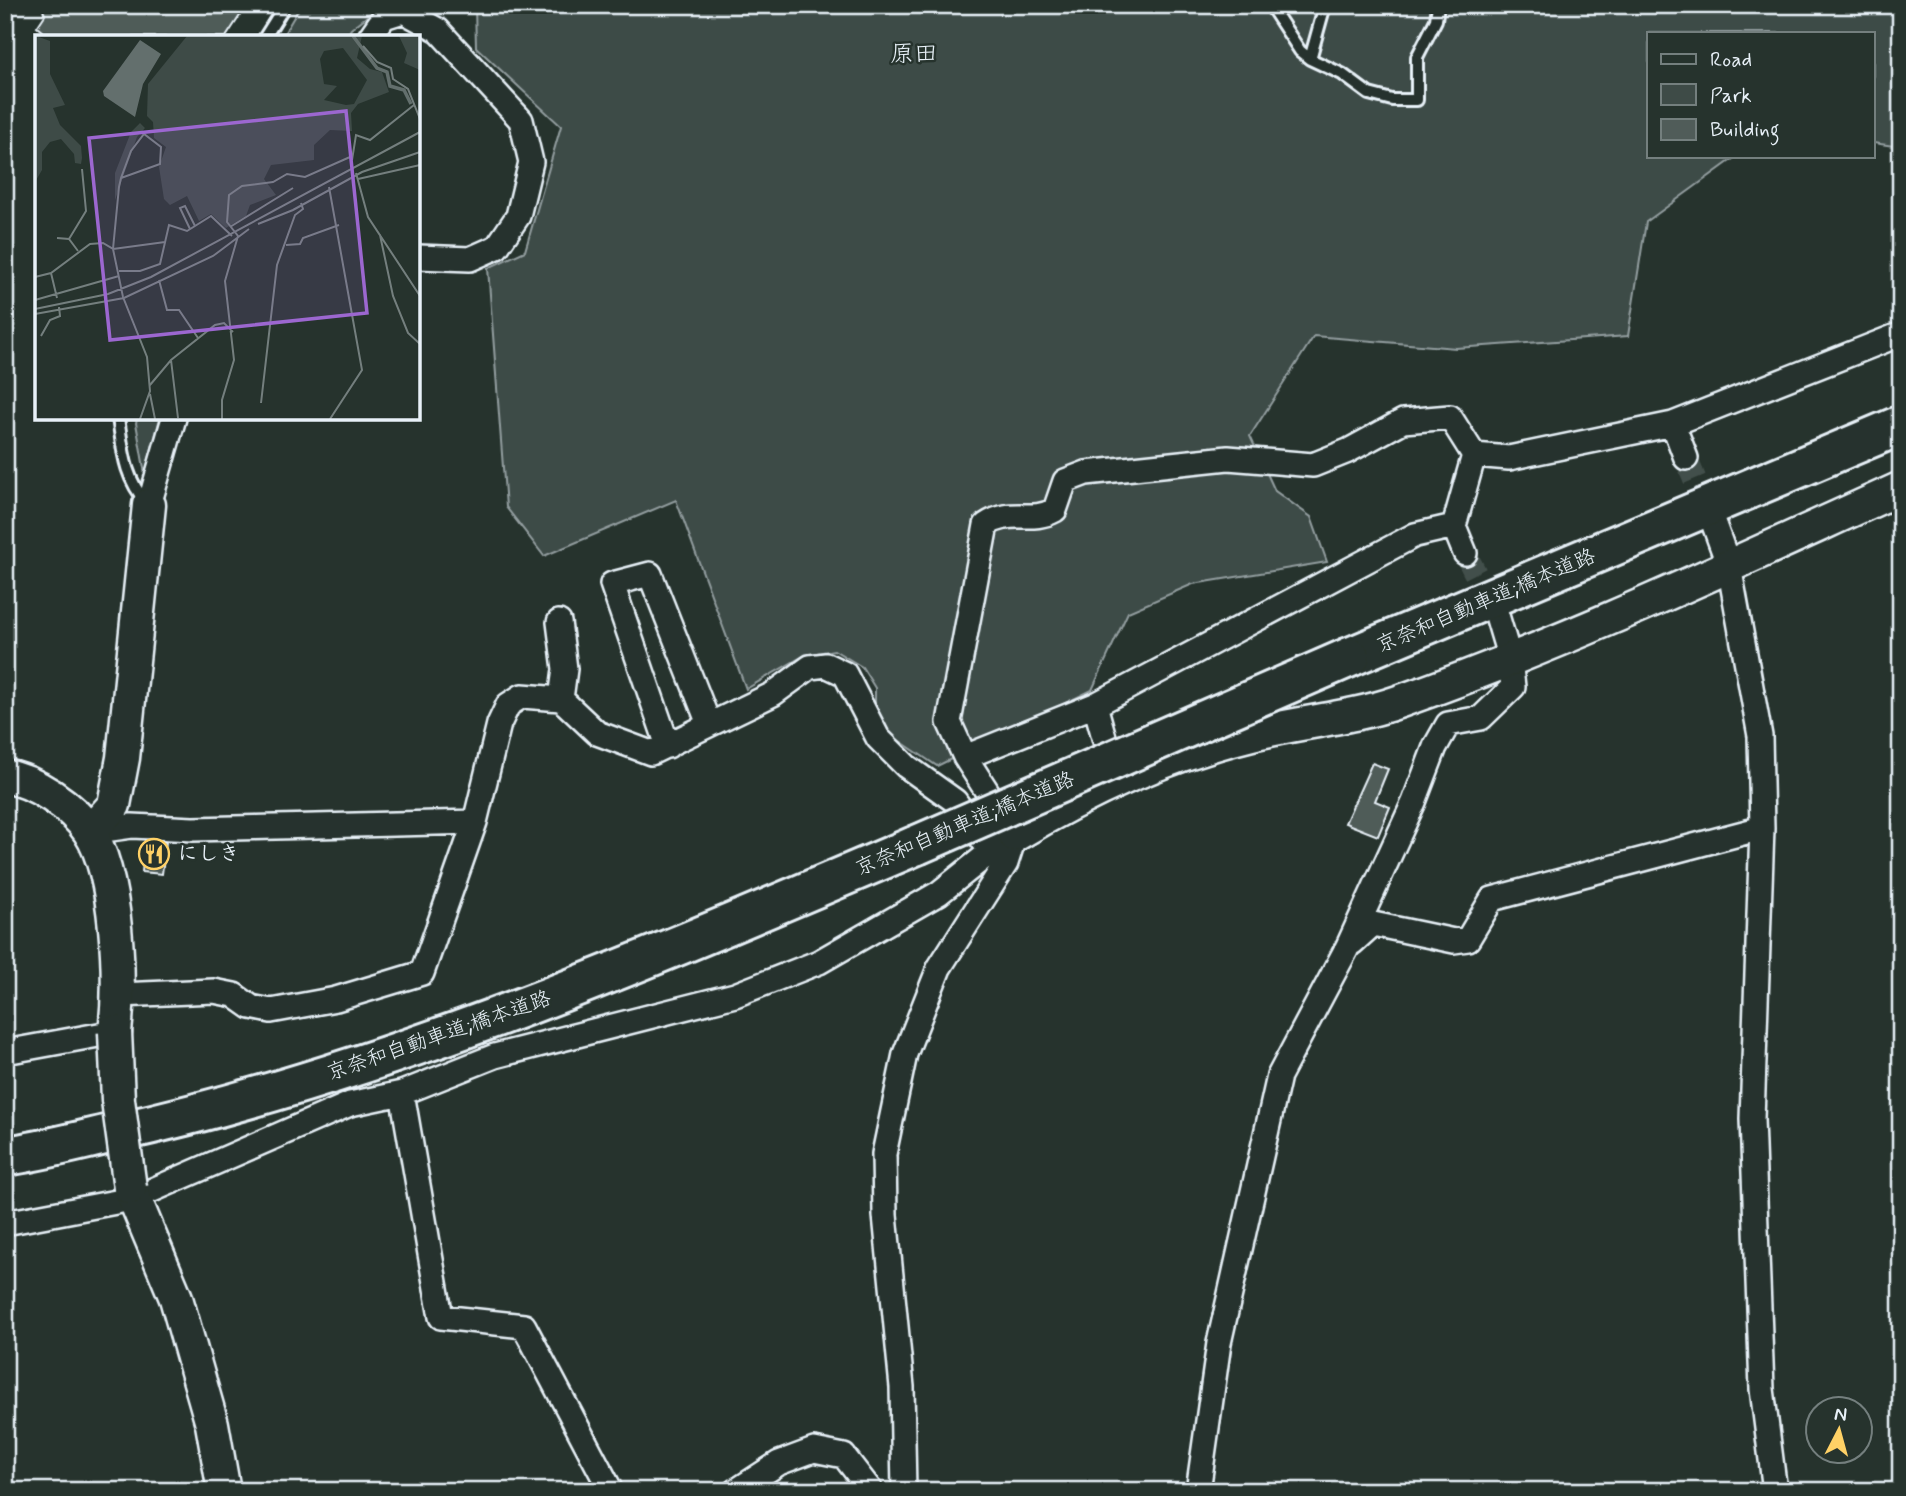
<svg xmlns="http://www.w3.org/2000/svg" width="1906" height="1496" font-family="Mynerve,'Klee One',sans-serif">
<rect width="100%" height="100%" fill="#26332d"/>
<filter id="ink" filterUnits="userSpaceOnUse"><feTurbulence type="fractalNoise" baseFrequency=".0143" numOctaves="2"/><feDisplacementMap in="SourceGraphic" scale="14" xChannelSelector="R" yChannelSelector="G"/><feConvolveMatrix kernelMatrix="1 2 1 2 8 2 1 2 1" color-interpolation-filters="sRGB"/></filter>
<g filter="url(#ink)">
<path fill="#3e4b47" stroke="#939ea0" stroke-width="2" d="M 301,5 L 381,5 L 351,29 L 346,37 L 282,37 Z
M 475,5 L 1901,5 L 1901,147 L 1873,143 L 1873,33 L 1649,33 L 1649,156 L 1737,156 L 1646,222 L 1628,336 L 1456,348 L 1314,336 L 1250,436 L 1275,491 L 1311,517 L 1327,562 L 1193,584 L 1128,612 L 1092,690 L 937,766 L 891,735 L 875,709 L 875,688 L 862,667 L 834,650 L 805,655 L 746,689 L 676,500 L 544,556 L 506,507 L 488,268 L 525,251 L 561,126 L 476,47 Z
M 137,418 L 160,418 L 145,474 L 136,423 Z"/>
<path fill="#505c59" stroke="#e8f1f8" stroke-width="2" d="M 41,5 L 247,5 L 226,37 L 49,37 L 37,27 L 45,15 Z
M 1372,763 L 1388,769 L 1375,801 L 1390,807 L 1378,836 L 1345,823 Z
M 145,841 L 166,842 L 162,874 L 142,872 Z"/>
<g fill="none" stroke-linecap="round" stroke-linejoin="round">
<path stroke="#43504b" stroke-width="23" stroke-dasharray="23 11" stroke-linecap="butt" d="M 1686,458 L 1710,516
M 1465,553 L 1494,610"/>
<g stroke="#e8f1f8" stroke-width="16">
<path id="lane" d="M 1270,5 L 1300,51 L 1310,59 L 1342,74 L 1369,94 L 1392,100 L 1417,100 L 1417,57 L 1436,20 L 1438,5
M 265,37 L 285,5
M 1310,59 L 1325,5
M 118,418 C 123,450 124,478 147,503"/>
</g>
<g stroke="#e8f1f8" stroke-width="28">
<path id="street" d="M 370,37 L 384,17 L 403,11 L 438,30 L 521,120 L 531,162 L 518,216 L 497,247 L 470,259 L 418,257
M 1673,424 L 1686,458
M 1474,455 L 1509,458 L 1673,424 L 1896,336
M 149,505 L 174,418
M 1713,522 L 1729,566 L 1760,736 L 1762,828 L 1752,1119 L 1762,1389 L 1775,1491
M 559,622 L 565,669 L 561,699
M 1095,705 L 1114,773
M 668,746 L 612,584 L 650,574 L 709,724
M 965,757 L 1095,705 L 1415,535 L 1454,526
M 90,832 L 132,826 L 193,829 L 475,822
M 1352,943 L 1373,924 L 1454,941 L 1468,939 L 1492,899 L 1762,828
M 119,995 L 214,991 L 234,995 L 251,1007 L 271,1011 L 336,999 L 422,973 L 475,822 L 499,724 L 508,705 L 522,696 L 561,699 L 597,733 L 651,753 L 773,694 L 810,667 L 826,665 L 845,674 L 878,738 L 906,766 L 955,801 L 990,850 L 1006,863
M 5,1052 L 115,1032
M 402,1093 L 441,1317 L 524,1326 L 611,1491
M 5,1223 L 132,1199 L 350,1104 L 402,1093 L 495,1056 L 735,995 L 819,962 L 939,893 L 1003,842
M 736,1491 L 779,1463 L 814,1450 L 844,1456 L 871,1491
M 904,1491 L 902,1387 L 885,1215 L 884,1154 L 905,1054 L 939,968 L 1006,863 L 1015,835 L 965,757 L 949,722 L 986,525 C 1013,507 1029,524 1055,510 L 1065,481 L 1086,473 L 1228,458 L 1313,465 L 1348,451 L 1403,421 L 1450,417 L 1474,455 L 1454,526 L 1465,553
M 1198,1491 L 1219,1343 L 1279,1076 L 1347,948 L 1414,802 L 1435,747 L 1448,724 L 1481,718 L 1513,687 L 1510,659 L 1496,612"/>
</g>
<g stroke="#e8f1f8" stroke-width="37">
<path id="secondary" d="M 5,776 C 35,781 72,806 89,831 C 118,875 121,981 115,1032
M 90,832 L 114,805 L 123,758 L 149,505
M 1015,835 C 1087,792 1166,755 1248,735 C 1298,722 1349,719 1398,702 C 1569,642 1735,563 1901,488
M 130,1188 L 176,1298 L 212,1424 L 224,1491"/>
</g>
<g stroke="#e8f1f8" stroke-width="44">
<path id="highway" d="M 1350,657 L 1901,425
M 5,1156 C 42,1151 78,1141 114,1133 C 393,1071 655,956 917,845"/>
</g>
<use href="#lane" stroke="#26332d" stroke-width="10"/>
<use href="#street" stroke="#26332d" stroke-width="23"/>
<use href="#secondary" stroke="#26332d" stroke-width="32"/>
<use href="#highway" stroke="#26332d" stroke-width="38"/>
<g stroke="#e8f1f8" stroke-width="37" stroke-linecap="butt">
<path id="secondary-bridge" d="M 115,1032 L 118,1100 L 130,1188"/>
</g>
<g stroke="#e8f1f8" stroke-width="44" stroke-linecap="butt">
<path id="highway-bridge" d="M 917,845 L 1350,657"/>
</g>
<use href="#secondary-bridge" stroke="#26332d" stroke-width="32"/>
<use href="#highway-bridge" stroke="#26332d" stroke-width="38"/>
</g>
</g>
<defs>
<g id="restaurant-ring" transform="scale(1.575)"><circle r="9.5" fill="#26332d" stroke="#ffd166" stroke-width="1.5"/><path d="M-5-6h1v4h1v-4h1v4h1v-4h1v5L-1.5 .5V6h-2V.5L-5-1ZM5-6V6H3V1.5H1.5Q1.5-4 5-6Z" fill="#ffd166"/></g>
</defs>
<g fill-rule="evenodd">
<use href="#restaurant-ring" x="154" y="854"/>
</g>
<g text-anchor="middle" dominant-baseline="central" stroke-width="5" stroke-linejoin="round" paint-order="stroke">
<g font-size="21" fill="#e8f1f8" stroke="#26332d">
<text transform="translate(1486 601) rotate(-23)">京奈和自動車道;橋本道路</text>
<text transform="translate(965 824) rotate(-23)">京奈和自動車道;橋本道路</text>
<text transform="translate(439 1036) rotate(-19)">京奈和自動車道;橋本道路</text>
</g>
<g font-size="21" font-weight="bold" fill="#e8f1f8" stroke="#26332d" text-anchor="start">
<text x="177" y="854">にしき</text>
</g>
<g font-size="24" fill="#e8f1f8" stroke="#26332d">
<text x="914" y="54">原田</text>
</g>
</g>
<g transform="translate(35 35)">
<rect width="385" height="385" fill="#26332d"/>
<path d="M 1,1 L 15,6 L 15,39 L 30,70 L 18,73 L 25,90 L 46,111 L 47,123 L 46,129 L 40,128 L 39,119 L 26,104 L 15,107 L 7,117 L 7,135 L 0,147 ZM 152,1 L 327,1 L 322,23 L 335,34 L 347,37 L 354,57 L 323,69 L 316,78 L 317,96 L 295,95 L 279,110 L 279,125 L 236,130 L 229,144 L 241,160 L 215,170 L 211,181 L 191,193 L 176,179 L 164,186 L 152,161 L 135,170 L 129,164 L 124,132 L 131,112 L 119,103 L 118,87 L 112,81 L 113,49 ZM 308,13 L 332,45 L 319,69 L 311,70 L 289,65 L 302,51 L 289,49 L 285,24 L 289,16 ZM 364,1 L 385,1 L 385,35 L 369,28 L 372,18 ZM 105,88 L 110,93 L 102,102 L 80,165 L 80,138 L 96,97 Z" fill="#3e4b47" fill-rule="evenodd"/>
<path d="M 105,5 L 126,19 L 108,49 L 100,82 L 69,61 L 68,56 Z" fill="#636f6d"/>
<path fill="none" stroke="#636f6d" stroke-width="3.5" d="M 318,1 L 342,33 L 352,37 L 355,51 L 369,55 L 376,69"/>
<path fill="none" stroke="#747f7e" stroke-width="2" d="M 328,11 L 342,27 L 356,33 L 358,44 L 373,54 L 385,84M 317,125 L 321,100 L 335,105 L 379,70M 321,138 L 333,182 L 385,261M 323,144 L 385,130M 294,152 L 327,335 L 295,384M 223,189 L 258,175 L 327,137 L 385,117M 195,192 L 258,153M 155,194 L 145,173 L 150,171 L 160,191M 345,200 L 358,261 L 373,298 L 385,309M 22,203 L 34,204 L 43,216M 34,204 L 51,176 L 47,134M 251,210 L 265,209 L 268,203 L 304,190M 78,214 L 84,152 L 86,143 L 96,116 L 109,99 L 126,112 L 125,129 L 86,143M 78,214 L 130,207M 84,236 L 105,236 L 125,229 L 134,190 L 152,196 L 176,181 L 197,201M 16,238 L 22,263M 0,242 L 16,238 L 55,209 L 68,208 L 78,214 L 88,262 L 112,322 L 115,356 L 105,384M 124,245 L 132,275 L 144,275 L 163,303M 0,265 L 84,241M 0,274 L 73,259 L 116,242 L 385,97M 0,279 L 89,263 L 178,221 L 214,194M 6,301 L 15,285 L 25,281 L 24,272M 136,325 L 143,383M 115,350 L 136,325 L 180,290 L 189,288 L 198,297M 115,359 L 120,384M 226,368 L 242,230 L 260,180 L 268,174 L 266,168M 187,384 L 187,365 L 199,325 L 190,246 L 203,201 L 192,187 L 194,160 L 207,151 L 238,147 L 252,139 L 270,142 L 315,122"/>
<path fill="#9c67d0" fill-opacity="0.15" stroke="#9c67d0" stroke-width="3.5" d="M 311,76 L 332,278 L 75,305 L 54,103 Z"/>
<rect width="385" height="385" fill="none" stroke="#e8f1f8" stroke-width="3.5"/>
</g>
<rect width="1906" height="1496" fill="none" stroke="#26332d" stroke-width="28"/>
<rect x="14" y="14" width="1878" height="1468" fill="none" stroke="#e8f1f8" stroke-width="2.5" filter="url(#ink)"/>
<rect x="1647" y="32" width="228" height="126" fill="#26332d" stroke="#747f7e" stroke-width="2"/>
<rect x="1661" y="54" width="35" height="10" fill="#26332d" stroke="#747f7e" stroke-width="2"/>
<text x="1710" y="66" font-size="21" fill="#e8f1f8">Road</text>
<rect x="1661" y="84" width="35" height="21" fill="#3e4b47" stroke="#747f7e" stroke-width="2"/>
<text x="1710" y="102" font-size="21" fill="#e8f1f8">Park</text>
<rect x="1661" y="119" width="35" height="21" fill="#505c59" stroke="#747f7e" stroke-width="2"/>
<text x="1710" y="136" font-size="21" fill="#e8f1f8">Building</text>
<g transform="translate(1839 1430) rotate(6)"><circle r="33" fill="#26332d" stroke="#747f7e" stroke-width="2"/>
<path d="M0-5L12 26L0 18L-12 26Z" fill="#ffd166"/>
<text y="-10" font-size="19" font-weight="bold" text-anchor="middle" fill="#e8f1f8">N</text>
</g>
</svg>
